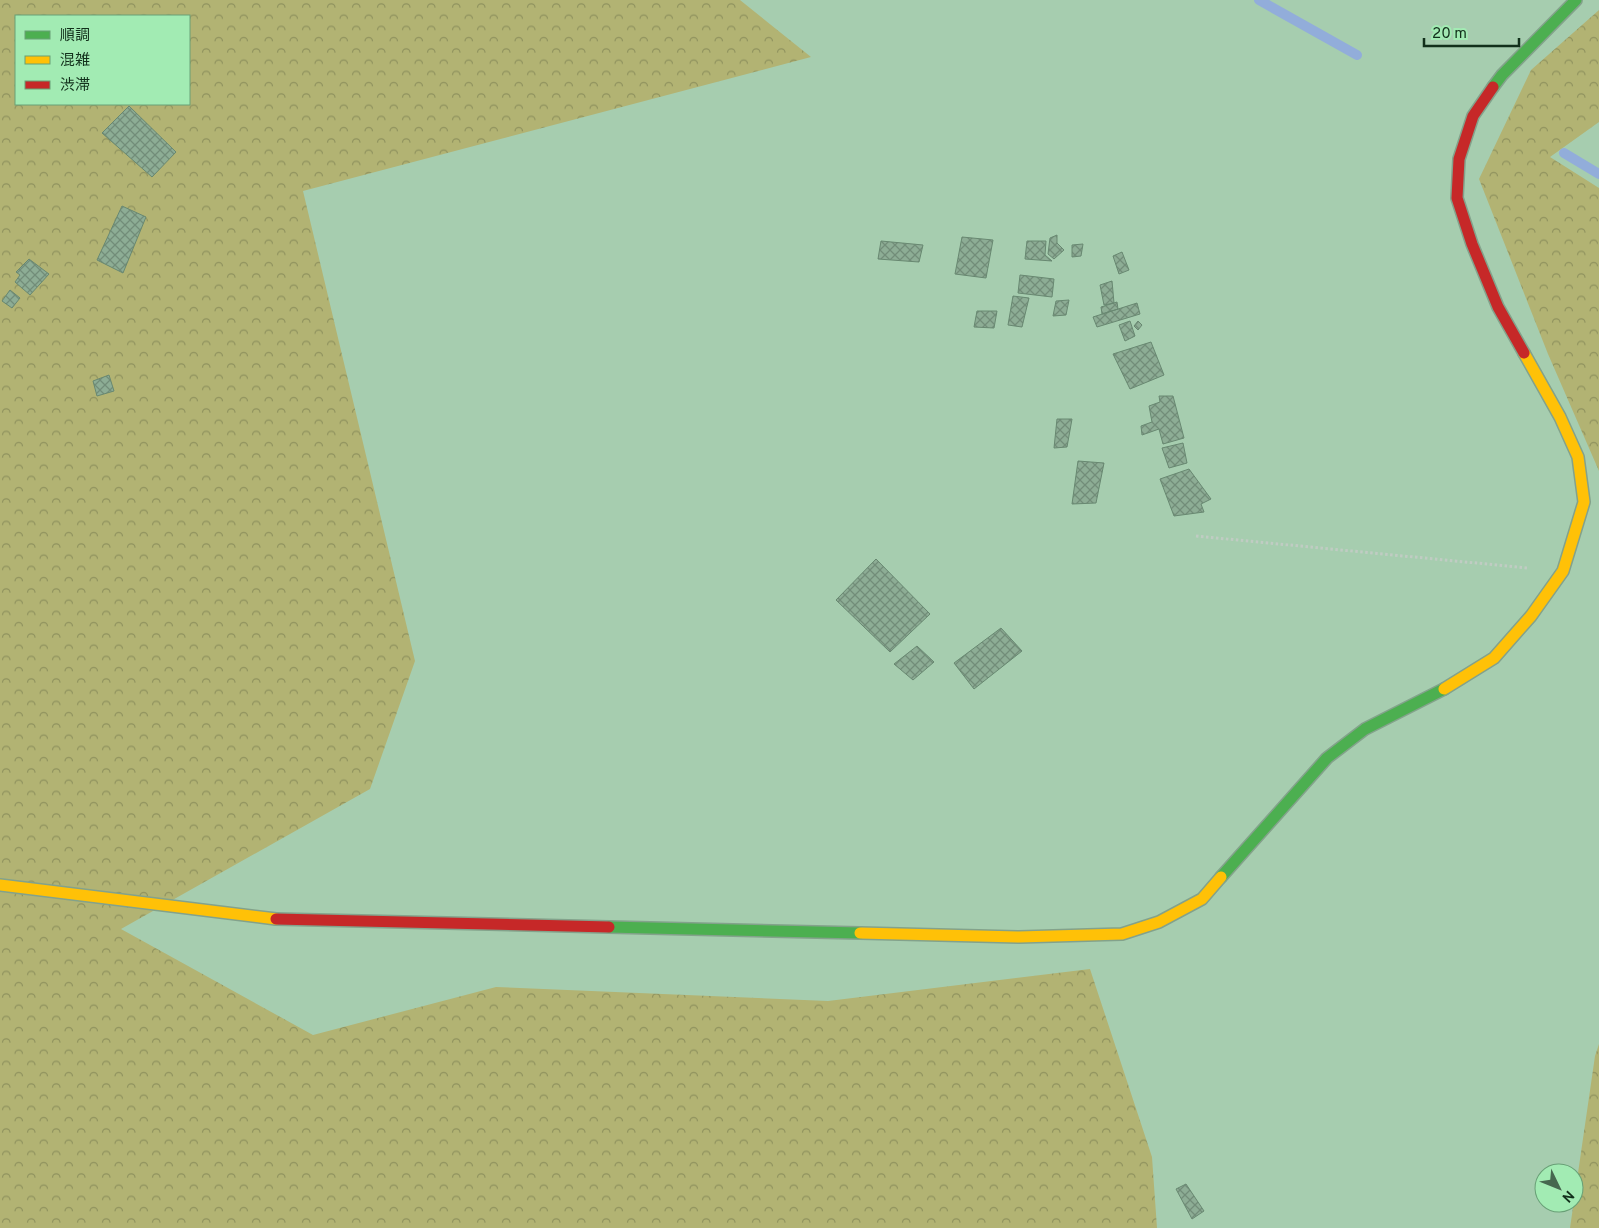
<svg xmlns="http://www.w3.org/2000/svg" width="1599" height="1228" font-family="Overpass,'Noto Sans JP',sans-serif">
<defs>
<pattern id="forest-crowns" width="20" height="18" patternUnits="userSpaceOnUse" patternTransform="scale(1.25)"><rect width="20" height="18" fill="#b2b373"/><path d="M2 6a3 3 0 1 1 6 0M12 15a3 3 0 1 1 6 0" fill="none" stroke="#8f925e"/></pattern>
<pattern id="building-cross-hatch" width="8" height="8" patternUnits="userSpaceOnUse" patternTransform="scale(1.25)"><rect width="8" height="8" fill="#8dad95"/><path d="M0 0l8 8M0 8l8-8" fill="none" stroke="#728d79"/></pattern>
</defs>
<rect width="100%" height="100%" fill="#a6cdaf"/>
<path fill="url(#forest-crowns)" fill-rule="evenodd" d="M 0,0 L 740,0 L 811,57 L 303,191 L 415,661 L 370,789 L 121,929 L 313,1035 L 496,987 L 828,1001 L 1090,969 L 1152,1157 L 1157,1228 L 0,1228 ZM 16,16 L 189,16 L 189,104 L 16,104 Z
M 1599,10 L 1599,122 L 1550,157 L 1599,188 L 1599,471 L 1548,354 L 1479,179 L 1531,70 Z
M 1599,1044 L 1599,1228 L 1570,1228 L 1595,1056 Z"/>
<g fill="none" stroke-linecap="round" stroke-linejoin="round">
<path stroke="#92adda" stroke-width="10" d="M 1259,0 L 1357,55
M 1564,153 L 1599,174"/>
</g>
<path fill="url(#building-cross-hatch)" stroke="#688871" d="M 129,106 L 176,152 L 152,177 L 102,133 Z
M 122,206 L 146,217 L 123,273 L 97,260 Z
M 1057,235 L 1057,243 L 1064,250 L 1054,259 L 1048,254 L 1050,238 Z
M 962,237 L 993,240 L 986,278 L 955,274 Z
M 881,241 L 923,245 L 919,262 L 878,259 Z
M 1027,241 L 1046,241 L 1045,255 L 1052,261 L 1025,259 Z
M 1083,244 L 1081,256 L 1072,257 L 1072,245 Z
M 1122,252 L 1129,270 L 1119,274 L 1113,256 Z
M 29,259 L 49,274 L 30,295 L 15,282 L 20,275 L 16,272 Z
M 1020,275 L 1054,279 L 1052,297 L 1018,293 Z
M 1112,281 L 1114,303 L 1104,305 L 1100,285 Z
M 10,290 L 20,298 L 12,308 L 2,301 Z
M 1013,296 L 1029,298 L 1022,327 L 1008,325 Z
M 1069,300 L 1066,315 L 1053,316 L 1056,301 Z
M 1117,302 L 1118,309 L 1102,314 L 1101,307 Z
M 1137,303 L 1140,314 L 1097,327 L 1093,317 Z
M 977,311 L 997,311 L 994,328 L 974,327 Z
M 1130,321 L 1135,336 L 1125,341 L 1119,325 Z
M 1138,321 L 1142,325 L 1138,330 L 1134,326 Z
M 1151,342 L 1164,375 L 1130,389 L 1113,354 Z
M 109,375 L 114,391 L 97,396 L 93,381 Z
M 1159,396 L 1173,396 L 1184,438 L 1163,444 L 1159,429 L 1142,435 L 1141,426 L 1152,422 L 1149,406 L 1160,402 Z
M 1057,419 L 1072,419 L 1067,447 L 1054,448 Z
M 1183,443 L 1187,463 L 1169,468 L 1162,448 Z
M 1078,461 L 1104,463 L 1096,503 L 1072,504 Z
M 1189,469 L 1211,499 L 1201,504 L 1204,512 L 1174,516 L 1160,479 Z
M 876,559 L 930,614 L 890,652 L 836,600 Z
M 1001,628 L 1022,651 L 974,689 L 954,663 Z
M 917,646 L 934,662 L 913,680 L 894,664 Z
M 1186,1184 L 1204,1211 L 1192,1219 L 1176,1189 Z"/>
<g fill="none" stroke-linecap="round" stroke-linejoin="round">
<g stroke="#83a28b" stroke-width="14">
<path id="fast" d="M 1493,87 L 1502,75 L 1576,0
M 1221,877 L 1327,758 L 1365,729 L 1444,689
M 609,927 L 860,933"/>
</g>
<g stroke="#83a28b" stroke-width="14">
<path id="slow" d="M 1444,689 L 1494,658 L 1531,616 L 1563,571 L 1584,502 L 1578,457 L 1560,417 L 1524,353
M 0,885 L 276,919
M 860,933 L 1019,937 L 1122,934 L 1159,922 L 1202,899 L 1221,877"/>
</g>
<g stroke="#83a28b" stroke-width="14">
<path id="jam" d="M 1493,87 L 1473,116 L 1459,159 L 1457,198 L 1472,244 L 1498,307 L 1524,353
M 276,919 L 609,927"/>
</g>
<path stroke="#c0ccc3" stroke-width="3" stroke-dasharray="2.5 2.5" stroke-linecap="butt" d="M 1196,536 L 1528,568"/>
<use href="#fast" stroke="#4caf50" stroke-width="11"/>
<use href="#slow" stroke="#ffc107" stroke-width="11"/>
<use href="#jam" stroke="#c62828" stroke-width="11"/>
</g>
<rect x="15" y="15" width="175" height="90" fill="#a2ebb3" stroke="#68a076"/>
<rect x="25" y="31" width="25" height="8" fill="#4caf50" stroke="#68a076"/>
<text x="60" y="40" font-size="15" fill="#12301b">順調</text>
<rect x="25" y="56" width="25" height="8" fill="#ffc107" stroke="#68a076"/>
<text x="60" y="65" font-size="15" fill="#12301b">混雑</text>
<rect x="25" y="81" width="25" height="8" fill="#c62828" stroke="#68a076"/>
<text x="60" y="90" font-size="15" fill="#12301b">渋滞</text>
<g transform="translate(1559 1188) rotate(133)"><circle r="24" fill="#a2ebb3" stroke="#68a076"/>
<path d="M0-4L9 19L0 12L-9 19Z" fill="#46674f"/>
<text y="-8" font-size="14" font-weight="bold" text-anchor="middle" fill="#12301b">N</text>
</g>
<path d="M1424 38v8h95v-8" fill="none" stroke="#12301b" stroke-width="2.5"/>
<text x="1432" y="38" font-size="15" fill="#12301b" stroke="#a2ebb3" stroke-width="4" paint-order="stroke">20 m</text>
</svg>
